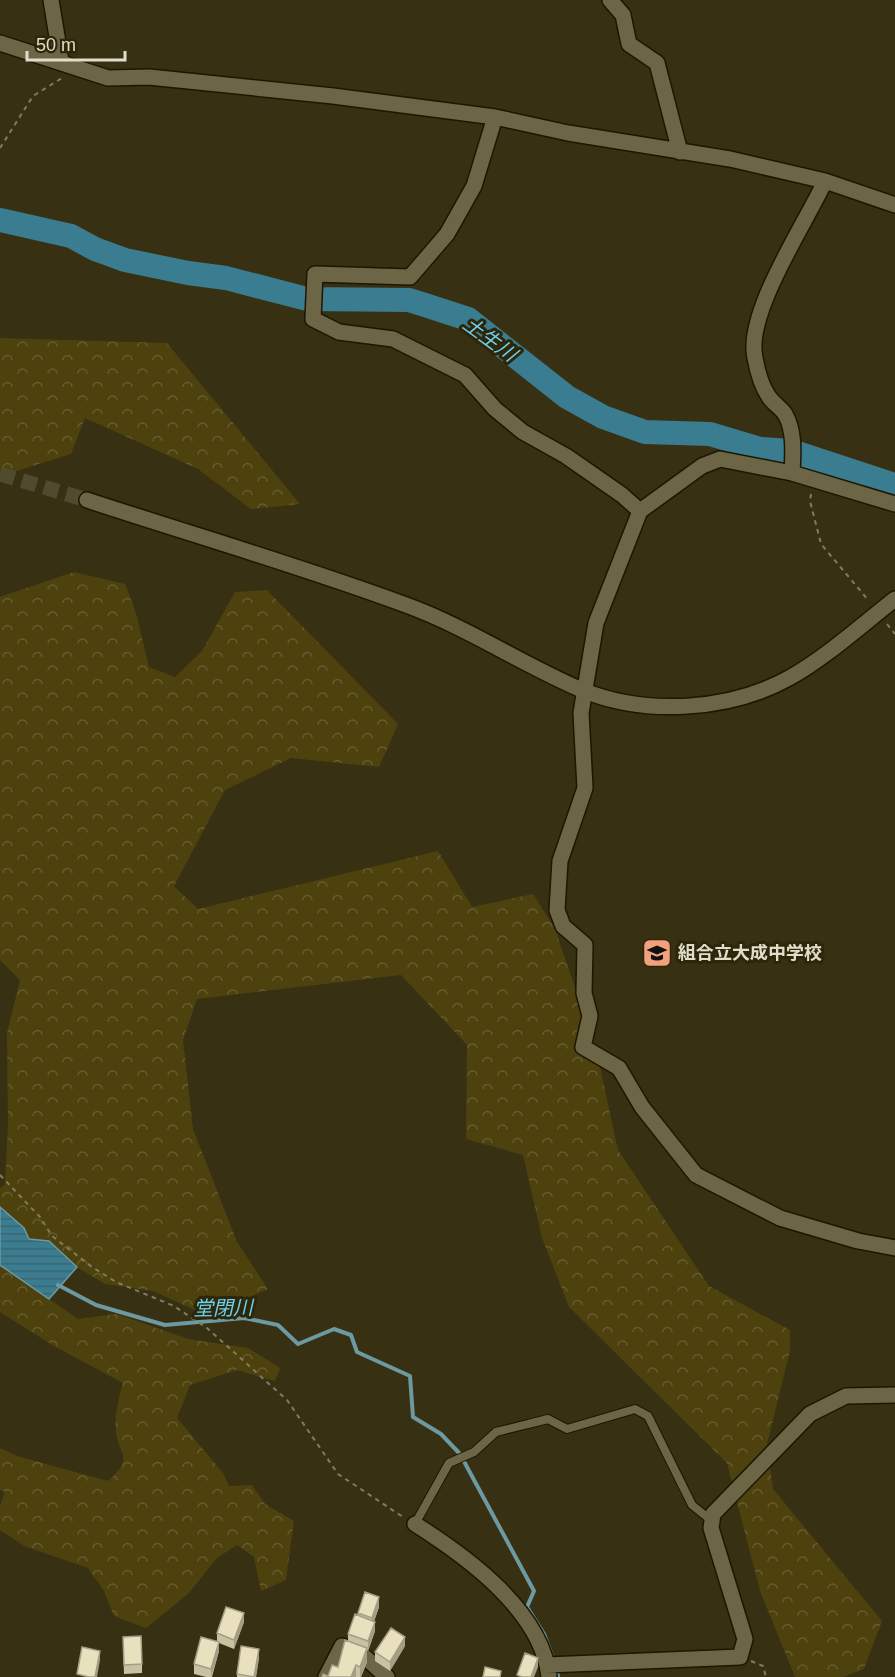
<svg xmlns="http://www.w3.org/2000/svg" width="895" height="1677" font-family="Helvetica,'Noto Sans JP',sans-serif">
<defs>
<pattern id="forest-crowns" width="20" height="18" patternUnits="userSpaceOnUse" patternTransform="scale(1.5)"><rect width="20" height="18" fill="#4d410e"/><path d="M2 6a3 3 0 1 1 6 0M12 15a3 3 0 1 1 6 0" fill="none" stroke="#665c30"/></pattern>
<pattern id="water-rules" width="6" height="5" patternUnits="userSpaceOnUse" patternTransform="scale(1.5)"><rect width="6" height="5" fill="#3a7c90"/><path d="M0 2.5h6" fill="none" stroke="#3e656f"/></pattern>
</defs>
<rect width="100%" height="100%" fill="#373012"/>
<path fill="url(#forest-crowns)" d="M 0,338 L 167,343 L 300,504 L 251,509 L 198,469 L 85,418 L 71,454 L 0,476 Z
M 74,572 L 125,584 L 136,613 L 149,667 L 175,677 L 202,651 L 235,592 L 267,590 L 398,724 L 379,767 L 291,758 L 225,790 L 174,886 L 198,909 L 438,851 L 472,907 L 533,894 L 555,929 L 596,1049 L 618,1150 L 709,1286 L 790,1330 L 790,1351 L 767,1444 L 773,1489 L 882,1621 L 864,1669 L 843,1677 L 795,1677 L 760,1591 L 727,1463 L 569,1307 L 542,1238 L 523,1155 L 466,1139 L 467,1045 L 401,975 L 197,999 L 183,1040 L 193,1129 L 237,1242 L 268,1289 L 208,1316 L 153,1291 L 105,1284 L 77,1267 L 49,1241 L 29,1239 L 24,1228 L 0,1207 L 0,1188 L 5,1185 L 8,1124 L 7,1033 L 20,980 L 0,960 L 0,597 Z
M 0,1265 L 78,1319 L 117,1314 L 188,1339 L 248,1348 L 280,1368 L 275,1381 L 237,1370 L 190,1385 L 177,1418 L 223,1473 L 229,1486 L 252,1485 L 265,1504 L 294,1521 L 286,1580 L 261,1591 L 254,1557 L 237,1545 L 217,1558 L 188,1594 L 146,1628 L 114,1616 L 104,1591 L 88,1568 L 24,1546 L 0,1530 L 0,1506 L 5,1492 L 0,1490 L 0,1448 L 17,1456 L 108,1481 C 135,1456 119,1458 116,1431 C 114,1417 119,1396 123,1383 L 54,1346 L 0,1312 Z"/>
<path fill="url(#water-rules)" stroke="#6c99a2" stroke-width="1.5" d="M 0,1207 L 24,1228 L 29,1239 L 49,1241 L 77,1267 L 49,1299 L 0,1265 Z"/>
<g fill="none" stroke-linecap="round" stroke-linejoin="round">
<path stroke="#6c99a2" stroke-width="4" d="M 58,1285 L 96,1305 L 165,1325 L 244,1318 L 278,1325 L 298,1344 L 334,1329 L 351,1335 L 357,1352 L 410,1376 L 413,1417 L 441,1434 L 460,1454 L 534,1591 L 527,1607 L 544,1634 L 554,1661
M 557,1668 L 558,1677"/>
<path stroke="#3a7c90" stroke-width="24" d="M 0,220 L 71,236 L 95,249 L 125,260 L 188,273 L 226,278 L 307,299 L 409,300 L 425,305 L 468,319 L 567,397 L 603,417 L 645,432 L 710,434 L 760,449 L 791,451 L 895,485"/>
<path stroke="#504a2e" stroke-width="15" stroke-dasharray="15 8" stroke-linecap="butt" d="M 0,474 L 87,500"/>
<g stroke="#1e1700" stroke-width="10">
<path id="service" d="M 415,1524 L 449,1463 L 474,1452 L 496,1432 L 548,1419 L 567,1429 L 635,1409 L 648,1416 L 692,1505 L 712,1521"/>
</g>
<g stroke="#1e1700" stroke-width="18">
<path id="minor" d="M 51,0 L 61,61
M 610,0 L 623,15 L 629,44 L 657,63 L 680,152
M 0,43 L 108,78 L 149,77 L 333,96 L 495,117 L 568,133 L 730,159 L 825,181 L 895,205
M 495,117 L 474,186 L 447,234 L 410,277 L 315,274 L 313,319 L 339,332 L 393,339 L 465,375 L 495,409 L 523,432 L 566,456 L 622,495 L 640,511
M 792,473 C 793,454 795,431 785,414 C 781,408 773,403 769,397 C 762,387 757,369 755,358 C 745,313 805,225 825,181
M 895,504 L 792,473 L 720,459 L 702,466 L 640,511 L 596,623 L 581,713 L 585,788 L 560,861 L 557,910 L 563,926 L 585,945 L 584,993 L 590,1016 L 583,1047 L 619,1068 L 642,1107 L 696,1175 L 780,1218 L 858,1241 L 895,1248
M 415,1524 C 467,1557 542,1611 549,1677
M 547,1665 L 740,1657 L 745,1639 L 711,1528 L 713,1514 L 810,1414 L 846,1396 L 895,1395
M 326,1677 L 342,1646 L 366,1658 L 387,1677"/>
</g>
<g stroke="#1e1700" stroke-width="18">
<path id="tertiary" d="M 87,500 C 193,535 301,566 406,605 C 467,627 523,665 582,690 C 646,716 729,711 789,678 C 824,659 863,624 895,599"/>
</g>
<path stroke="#817b62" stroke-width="2" stroke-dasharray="4.5 4.5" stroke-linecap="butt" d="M 0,148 L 33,96 L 62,78
M 811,494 L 810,501 L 821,544 L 869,601
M 887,624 L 895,634
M 0,1175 L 40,1217 L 52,1236 L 92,1267 L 116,1282 L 174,1306 L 207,1328 L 287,1400 L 338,1474 L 403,1517
M 751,1661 L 763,1666 L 766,1677"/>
<use href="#service" stroke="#6c6546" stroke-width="8"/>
<use href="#minor" stroke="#6c6546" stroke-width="15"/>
<use href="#tertiary" stroke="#6c6546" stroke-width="15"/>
</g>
<path fill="#c8c2a3" d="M 379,1607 L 374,1621 L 375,1631 L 368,1651 L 367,1650 L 367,1662 L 361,1677 L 322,1677 L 328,1676 L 338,1667 L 348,1641 L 348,1634 L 358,1613 Z
M 244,1622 L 234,1649 L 219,1643 L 219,1651 L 212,1677 L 206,1677 L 194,1674 L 194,1664 L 217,1642 L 217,1633 Z
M 123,1646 L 142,1664 L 142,1673 L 124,1674 Z
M 405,1646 L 390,1671 L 375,1661 L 375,1652 Z
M 259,1658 L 256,1677 L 237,1677 L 237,1674 Z"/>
<path fill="#a39e85" d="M 379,1597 L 379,1607 L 372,1628 L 372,1618 Z
M 244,1613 L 244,1622 L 234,1649 L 234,1640 Z
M 375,1622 L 375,1631 L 368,1651 L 368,1641 Z
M 405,1637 L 405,1646 L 390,1671 L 390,1662 Z
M 219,1642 L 219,1651 L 211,1677 L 211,1669 Z
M 367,1648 L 367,1662 L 361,1677 L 360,1677 L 360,1667 Z
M 259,1649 L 259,1658 L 256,1677 L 254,1677 Z
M 100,1651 L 100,1660 L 97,1677 L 95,1677 Z
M 538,1658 L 538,1667 L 534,1677 L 531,1677 Z
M 356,1665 L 356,1677 L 351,1677 Z"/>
<path fill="#e9e1be" stroke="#a39e85" stroke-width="1.5" d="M 365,1592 L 379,1597 L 372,1618 L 358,1613 Z
M 226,1607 L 244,1613 L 234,1640 L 217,1633 Z
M 355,1614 L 375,1622 L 368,1641 L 348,1634 Z
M 391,1628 L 405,1637 L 390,1662 L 375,1652 Z
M 141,1636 L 142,1664 L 124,1665 L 123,1637 Z
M 201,1637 L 219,1642 L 211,1669 L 194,1664 Z
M 345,1640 L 367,1648 L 360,1667 L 356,1665 L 351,1677 L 322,1677 L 323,1674 L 328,1676 L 332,1665 L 338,1667 Z
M 241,1646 L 259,1649 L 254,1677 L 237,1674 Z
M 82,1647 L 100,1651 L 95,1677 L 89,1677 L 77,1674 Z
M 525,1653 L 538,1658 L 531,1677 L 522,1677 L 517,1675 Z
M 485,1667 L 501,1671 L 500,1677 L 483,1677 Z"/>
<defs>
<g id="school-square" transform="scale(1.5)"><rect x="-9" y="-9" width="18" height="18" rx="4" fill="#f1a17c" stroke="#2d2608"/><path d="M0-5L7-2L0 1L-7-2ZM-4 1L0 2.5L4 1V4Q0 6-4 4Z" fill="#111"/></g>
</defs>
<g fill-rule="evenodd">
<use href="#school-square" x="657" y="953"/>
</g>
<g text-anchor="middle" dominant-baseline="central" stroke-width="6" stroke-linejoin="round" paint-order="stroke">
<g font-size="18" font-weight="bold" fill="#e1ddcc" stroke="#2d2608" text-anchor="start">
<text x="678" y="953">組合立大成中学校</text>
</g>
<g font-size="20" font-style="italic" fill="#6cd0f0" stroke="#2d2608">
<text transform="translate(490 339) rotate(36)">土生川</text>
<text transform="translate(223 1308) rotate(-1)">堂閉川</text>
</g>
</g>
<path d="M27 51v9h98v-9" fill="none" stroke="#e1ddcc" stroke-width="3"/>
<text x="36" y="51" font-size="18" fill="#e1ddcc" stroke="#2d2608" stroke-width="4.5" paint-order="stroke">50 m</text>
</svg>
